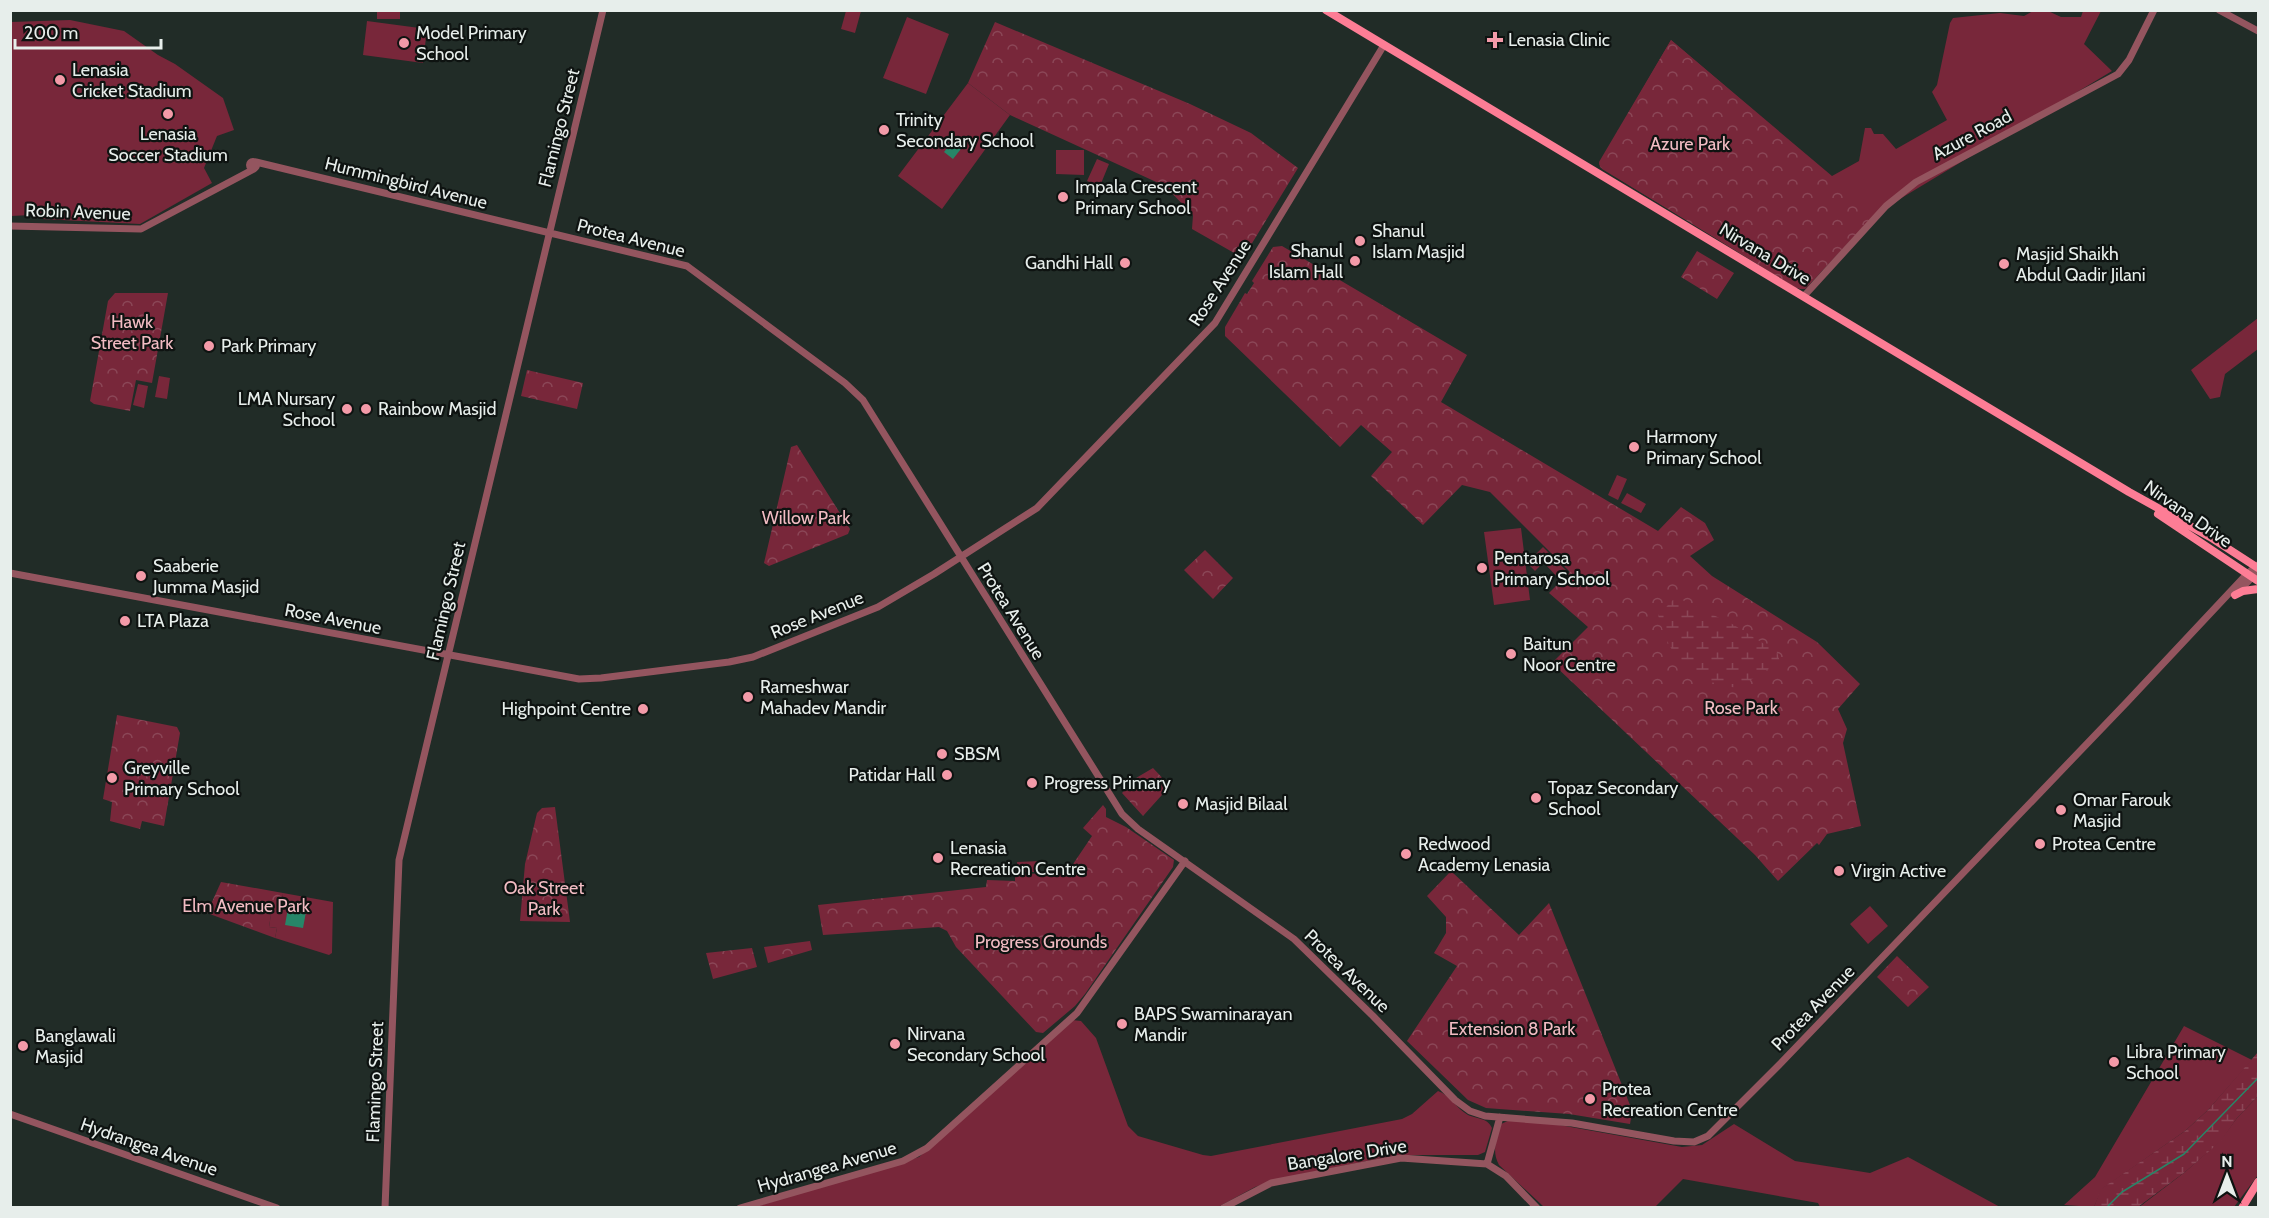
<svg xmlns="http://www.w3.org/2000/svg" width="2269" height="1218" font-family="Cabin,sans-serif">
<defs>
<pattern id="forest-crowns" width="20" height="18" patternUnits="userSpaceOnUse" patternTransform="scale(1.5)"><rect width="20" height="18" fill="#78273a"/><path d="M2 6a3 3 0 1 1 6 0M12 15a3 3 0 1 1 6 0" fill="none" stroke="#8b4757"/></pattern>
<pattern id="wetland-marsh" width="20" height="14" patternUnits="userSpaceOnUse" patternTransform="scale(1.5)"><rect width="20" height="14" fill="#78273a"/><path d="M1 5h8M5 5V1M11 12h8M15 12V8" fill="none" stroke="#8b4757"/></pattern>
</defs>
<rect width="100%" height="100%" fill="#212c27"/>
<path fill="#78273a" d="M 2035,10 L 2048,11 L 2061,17 L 2081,17 L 2083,11 L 2101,11 L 2084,44 L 2112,71 L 1875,214 L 1805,289 L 1800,289 L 1602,169 L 1599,164 L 1671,40 L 1832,176 L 1859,161 L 1865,128 L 1871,128 L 1874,134 L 1883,134 L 1896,149 L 1947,120 L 1932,92 L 1937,85 L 1950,23 L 1953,18 L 2000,13 L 2024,16 Z
M 377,11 L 400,11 L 400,19 L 377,19 Z
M 846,11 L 861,11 L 855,33 L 841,29 Z
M 907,17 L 949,34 L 926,94 L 883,78 Z
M 70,20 L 124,31 L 158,55 L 175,64 L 223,98 L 234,130 L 217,136 L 204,168 L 212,183 L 140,224 L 42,219 L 42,217 L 31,215 L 11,216 L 11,22 Z
M 367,21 L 427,29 L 423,63 L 363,55 Z
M 968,83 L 1010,115 L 942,209 L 898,176 Z
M 1056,150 L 1084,150 L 1084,175 L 1056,174 Z
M 1097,159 L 1109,164 L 1100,186 L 1087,181 Z
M 2258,318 L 2258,349 L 2225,374 L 2220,397 L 2210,399 L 2191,370 Z
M 159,376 L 170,378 L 167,399 L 155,397 Z
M 138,384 L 148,386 L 144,408 L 133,405 Z
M 1617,475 L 1627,479 L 1618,500 L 1608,495 Z
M 1627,493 L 1646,504 L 1641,513 L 1621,503 Z
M 1521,528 L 1530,600 L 1494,605 L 1484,532 Z
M 1543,547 L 1551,555 L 1535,571 L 1527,563 Z
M 1552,557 L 1568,572 L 1560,580 L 1545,564 Z
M 1040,861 L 1040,872 L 1018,872 L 1017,862 Z
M 283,893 L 333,902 L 332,953 L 329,955 L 275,938 L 277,928 L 269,927 L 273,901 L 282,903 Z
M 1870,906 L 1888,926 L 1868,944 L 1850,924 Z
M 1072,1020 L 1081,1021 L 1096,1038 L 1128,1126 L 1138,1136 L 1203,1155 L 1211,1156 L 1402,1119 L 1412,1114 L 1438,1091 C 1449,1094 1457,1109 1468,1115 C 1477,1119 1488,1118 1492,1128 L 1485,1152 L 1478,1155 L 1397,1155 L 1278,1179 L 1255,1187 L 1218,1207 L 751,1208 L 919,1157 Z
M 2184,1026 L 2252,1060 L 2208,1110 L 2185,1131 L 2102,1189 L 2094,1207 L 2064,1205 L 2095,1177 Z
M 2258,1096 L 2258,1175 L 2234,1207 L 2138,1208 L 2185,1172 L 2220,1141 L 2237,1118 Z
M 1510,1120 L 1554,1124 L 1682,1147 L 1702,1145 L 1734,1124 L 1795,1161 L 1870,1173 L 1908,1157 L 2000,1207 L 1820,1207 L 1818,1203 L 1683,1179 L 1655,1207 L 1544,1207 L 1499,1165 C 1491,1150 1497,1139 1501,1124 Z"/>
<path fill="url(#forest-crowns)" d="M 995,22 L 1190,104 L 1251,133 L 1298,168 L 1243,258 L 1192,229 L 1193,215 L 1165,186 L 1010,115 L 968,83 Z
M 1671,40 L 1875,214 L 1805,289 L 1796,288 L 1600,167 L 1599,162 Z
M 1282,246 L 1467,355 L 1441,402 L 1658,531 L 1681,507 L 1705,523 L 1714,540 L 1690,556 L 1712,576 L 1817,642 L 1860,684 L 1838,709 L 1847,729 L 1843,743 L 1861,826 L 1827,834 L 1819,845 L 1817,843 L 1778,881 L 1755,855 L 1552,663 L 1588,627 L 1549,593 L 1570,572 L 1490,492 L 1462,485 L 1423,525 L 1371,476 L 1392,452 L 1361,425 L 1340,447 L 1225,336 L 1225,327 L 1245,293 L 1247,294 L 1254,283 L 1252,281 L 1273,247 Z
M 1697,251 L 1734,273 L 1717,299 L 1681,277 Z
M 115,293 L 168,293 L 152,383 L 136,380 L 130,411 L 94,404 L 90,401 L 108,301 Z
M 527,370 L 583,383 L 577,409 L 521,396 Z
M 797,445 L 850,529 L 848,534 L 769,566 L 764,563 L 791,447 Z
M 1205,550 L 1233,578 L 1213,599 L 1184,570 Z
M 117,715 L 177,727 L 180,733 L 164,826 L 142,821 L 140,829 L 110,821 L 112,802 L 103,799 Z
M 1153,768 L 1170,786 L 1143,816 L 1122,793 L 1136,778 Z
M 1103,805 L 1106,809 L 1106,817 L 1126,827 L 1174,860 L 1173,867 L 1085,994 L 1075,1006 L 1043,1033 L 1036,1032 L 956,947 L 947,931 L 939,927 L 823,935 L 818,905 L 986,887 L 987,880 L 1015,881 L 1015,874 L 1067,873 L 1092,836 L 1083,828 Z
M 555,807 L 570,922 L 520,921 L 525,864 L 537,813 L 542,808 Z
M 1451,871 L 1519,935 L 1549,903 L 1630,1105 L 1632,1112 L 1630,1124 L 1569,1114 L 1486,1108 L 1468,1100 L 1407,1041 L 1457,966 L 1434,953 L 1446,933 L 1446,917 L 1427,896 Z
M 221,882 L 283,893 L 282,903 L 273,902 L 269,927 L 277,928 L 275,938 L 207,913 Z
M 810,941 L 812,950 L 768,963 L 764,947 Z
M 752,948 L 757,967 L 713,979 L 706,953 Z
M 1897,956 L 1929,987 L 1908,1007 L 1877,977 Z"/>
<path fill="url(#wetland-marsh)" d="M 1676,597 L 1734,625 L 1777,652 L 1781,665 L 1764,671 L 1739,688 C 1690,682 1671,661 1658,615 Z
M 2258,1052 L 2258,1096 L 2237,1118 L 2221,1141 L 2185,1172 L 2138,1207 L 2094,1207 L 2101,1189 L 2185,1131 L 2208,1110 Z"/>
<path fill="#278668" d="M 955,138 L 964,145 L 953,159 L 944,152 Z
M 288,908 L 306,912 L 303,928 L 285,925 Z"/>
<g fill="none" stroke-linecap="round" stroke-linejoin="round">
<path stroke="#278668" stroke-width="1.5" d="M 2106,1208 L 2122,1192 L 2184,1154 L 2258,1078"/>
<path stroke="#94555f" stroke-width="7" d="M 2219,10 L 2258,31
M249.5 165a3.5 3.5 0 1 1 7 0a3.5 3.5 0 1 1-7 0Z
M 256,162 L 687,266 L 845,383 L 863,400 L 1122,814 L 1138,829 L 1294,939 L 1373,1016 L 1455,1100 L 1470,1111 L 1485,1116 L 1572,1123 L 1674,1141 L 1694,1142 L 1708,1136 L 1779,1065 L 2127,702 L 2247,574 L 2258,565
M 10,226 L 141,229 L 254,169
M 1804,296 L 1886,206 L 1916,182 L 2118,74 L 2129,60 L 2154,10
M 10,573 L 579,679 L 601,678 L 729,662 L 753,657 L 878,607 L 934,574 L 1037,508 L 1215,323 L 1384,45
M 2237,593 L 2258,571
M 10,1114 L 277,1208
M 1487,1164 L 1500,1117
M 385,1208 L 399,860 L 603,10
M 740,1208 L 903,1161 L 927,1148 L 1077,1013 L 1185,861
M 1223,1208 L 1271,1183 L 1401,1158 L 1487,1164 L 1506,1176 L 1537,1208"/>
<path stroke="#fd7d95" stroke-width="8" d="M 1326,10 L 2129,492 L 2210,537 L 2258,568
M 2158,514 L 2258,581
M 2235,595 L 2243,591 L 2258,589
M 2242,1208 L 2258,1182"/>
</g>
<g fill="#f39aa8" stroke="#0e1311" stroke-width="2">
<path d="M1492 31h6v6h6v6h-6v6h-6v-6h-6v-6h6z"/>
<circle cx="404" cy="43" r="6"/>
<circle cx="60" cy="80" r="6"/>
<circle cx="168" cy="114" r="6"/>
<circle cx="884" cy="130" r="6"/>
<circle cx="1063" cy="197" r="6"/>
<circle cx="1360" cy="241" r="6"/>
<circle cx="1355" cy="261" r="6"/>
<circle cx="1125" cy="263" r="6"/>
<circle cx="2004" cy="264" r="6"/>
<circle cx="209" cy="346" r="6"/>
<circle cx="347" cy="409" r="6"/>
<circle cx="366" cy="409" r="6"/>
<circle cx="1634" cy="447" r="6"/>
<circle cx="1482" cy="568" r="6"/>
<circle cx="141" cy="576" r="6"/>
<circle cx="125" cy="621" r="6"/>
<circle cx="1511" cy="654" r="6"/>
<circle cx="748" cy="697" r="6"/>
<circle cx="643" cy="709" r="6"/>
<circle cx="942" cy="754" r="6"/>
<circle cx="947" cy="775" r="6"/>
<circle cx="112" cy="778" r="6"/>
<circle cx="1032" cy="783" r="6"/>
<circle cx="1536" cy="798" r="6"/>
<circle cx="1183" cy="804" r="6"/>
<circle cx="2061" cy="810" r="6"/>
<circle cx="2040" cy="844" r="6"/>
<circle cx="1406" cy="854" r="6"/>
<circle cx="938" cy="858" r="6"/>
<circle cx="1839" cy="871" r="6"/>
<circle cx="1122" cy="1024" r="6"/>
<circle cx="895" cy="1044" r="6"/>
<circle cx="23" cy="1046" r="6"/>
<circle cx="2114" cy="1062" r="6"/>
<circle cx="1590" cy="1099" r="6"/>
</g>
<g text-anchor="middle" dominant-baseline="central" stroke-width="4.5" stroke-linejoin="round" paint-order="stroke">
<g font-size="18" fill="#e7eeeb" stroke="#0e1311" text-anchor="start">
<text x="416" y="33">Model Primary<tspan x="416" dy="21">School</tspan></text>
<text x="1508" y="40">Lenasia Clinic</text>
<text x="72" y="70">Lenasia<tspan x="72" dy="21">Cricket Stadium</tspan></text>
<text x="896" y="120">Trinity<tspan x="896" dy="21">Secondary School</tspan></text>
<text x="168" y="134" text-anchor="middle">Lenasia<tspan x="168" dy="21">Soccer Stadium</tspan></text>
<text x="1075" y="187">Impala Crescent<tspan x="1075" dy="21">Primary School</tspan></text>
<text x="1372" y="231">Shanul<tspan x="1372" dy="21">Islam Masjid</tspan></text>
<text x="1343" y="251" text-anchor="end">Shanul<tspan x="1343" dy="21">Islam Hall</tspan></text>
<text x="2016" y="254">Masjid Shaikh<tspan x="2016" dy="21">Abdul Qadir Jilani</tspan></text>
<text x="1113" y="263" text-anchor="end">Gandhi Hall</text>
<text x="221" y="346">Park Primary</text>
<text x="335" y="399" text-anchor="end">LMA Nursary<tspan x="335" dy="21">School</tspan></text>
<text x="378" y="409">Rainbow Masjid</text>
<text x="1646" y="437">Harmony<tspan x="1646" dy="21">Primary School</tspan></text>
<text x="1494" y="558">Pentarosa<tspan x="1494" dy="21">Primary School</tspan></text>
<text x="153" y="566">Saaberie<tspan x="153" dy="21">Jumma Masjid</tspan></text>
<text x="137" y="621">LTA Plaza</text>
<text x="1523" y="644">Baitun<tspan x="1523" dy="21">Noor Centre</tspan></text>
<text x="760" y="687">Rameshwar<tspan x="760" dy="21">Mahadev Mandir</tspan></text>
<text x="631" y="709" text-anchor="end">Highpoint Centre</text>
<text x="954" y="754">SBSM</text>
<text x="124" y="768">Greyville<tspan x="124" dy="21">Primary School</tspan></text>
<text x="935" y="775" text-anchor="end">Patidar Hall</text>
<text x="1044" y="783">Progress Primary</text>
<text x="1548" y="788">Topaz Secondary<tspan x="1548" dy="21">School</tspan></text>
<text x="2073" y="800">Omar Farouk<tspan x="2073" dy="21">Masjid</tspan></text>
<text x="1195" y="804">Masjid Bilaal</text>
<text x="1418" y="844">Redwood<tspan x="1418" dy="21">Academy Lenasia</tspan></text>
<text x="2052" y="844">Protea Centre</text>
<text x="950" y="848">Lenasia<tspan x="950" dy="21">Recreation Centre</tspan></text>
<text x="1851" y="871">Virgin Active</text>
<text x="1134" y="1014">BAPS Swaminarayan<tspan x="1134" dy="21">Mandir</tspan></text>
<text x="907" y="1034">Nirvana<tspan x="907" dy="21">Secondary School</tspan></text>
<text x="35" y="1036">Banglawali<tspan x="35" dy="21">Masjid</tspan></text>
<text x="2126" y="1052">Libra Primary<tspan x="2126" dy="21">School</tspan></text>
<text x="1602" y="1089">Protea<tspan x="1602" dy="21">Recreation Centre</tspan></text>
</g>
<g font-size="18" fill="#e7eeeb" stroke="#0e1311">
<text transform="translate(559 128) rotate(-76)">Flamingo Street</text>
<text transform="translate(1972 135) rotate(-28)">Azure Road</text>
<text transform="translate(406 183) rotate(14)">Hummingbird Avenue</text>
<text transform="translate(78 212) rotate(2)">Robin Avenue</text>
<text transform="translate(631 238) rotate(14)">Protea Avenue</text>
<text transform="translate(1765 254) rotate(31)">Nirvana Drive</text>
<text transform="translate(1220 283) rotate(-57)">Rose Avenue</text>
<text transform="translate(2188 514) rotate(35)">Nirvana Drive</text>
<text transform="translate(446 601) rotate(-77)">Flamingo Street</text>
<text transform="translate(1011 611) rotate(58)">Protea Avenue</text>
<text transform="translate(817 615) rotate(-22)">Rose Avenue</text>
<text transform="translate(333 619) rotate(11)">Rose Avenue</text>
<text transform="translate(1347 971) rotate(44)">Protea Avenue</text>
<text transform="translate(1813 1008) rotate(-46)">Protea Avenue</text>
<text transform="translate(375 1082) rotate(-88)">Flamingo Street</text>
<text transform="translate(149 1147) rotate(19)">Hydrangea Avenue</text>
<text transform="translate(1347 1155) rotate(-9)">Bangalore Drive</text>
<text transform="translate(827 1167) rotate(-16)">Hydrangea Avenue</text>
</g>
<g font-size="18" fill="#f2bcc3" stroke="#0e1311">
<text x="1690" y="144">Azure Park</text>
<text x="132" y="322">Hawk<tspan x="132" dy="21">Street Park</tspan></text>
<text x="806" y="518">Willow Park</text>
<text x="1741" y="708">Rose Park</text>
<text x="544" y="888">Oak Street<tspan x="544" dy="21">Park</tspan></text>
<text x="246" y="906">Elm Avenue Park</text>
<text x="1041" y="942">Progress Grounds</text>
<text x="1512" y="1029">Extension 8 Park</text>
</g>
</g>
<rect width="2269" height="1218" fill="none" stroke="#e7eeeb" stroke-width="24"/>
<g transform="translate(2227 1176)" stroke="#0e1311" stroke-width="4.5" paint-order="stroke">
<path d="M0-4.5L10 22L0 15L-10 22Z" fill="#e7eeeb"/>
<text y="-9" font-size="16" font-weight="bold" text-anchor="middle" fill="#e7eeeb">N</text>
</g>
<path d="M15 39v9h146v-9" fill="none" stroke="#e7eeeb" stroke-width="3"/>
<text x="24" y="39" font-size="18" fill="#e7eeeb" stroke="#0e1311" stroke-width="4.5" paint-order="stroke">200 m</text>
</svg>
